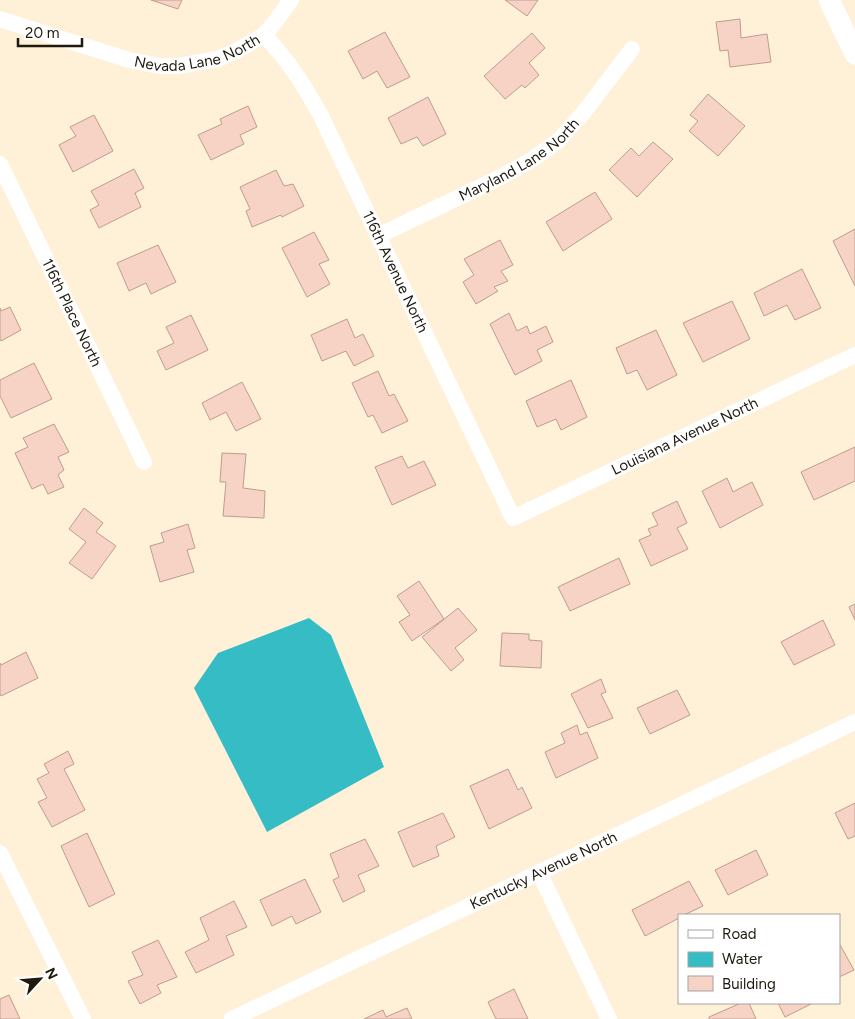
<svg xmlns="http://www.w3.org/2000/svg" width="855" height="1019" font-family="Figtree,sans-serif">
<rect width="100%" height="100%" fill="#fef1d8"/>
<path fill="#36bcc5" d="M 309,618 L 331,635 L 384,767 L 267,832 L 194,688 L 218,653 Z"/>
<path fill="#f7d3c6" stroke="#be9c8f" d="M 151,0 L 182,0 L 178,9 Z
M 505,0 L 538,0 L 527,16 Z
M 740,19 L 741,38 L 767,34 L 771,62 L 730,67 L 728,50 L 720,51 L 716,22 Z
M 385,32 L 410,77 L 387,88 L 377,71 L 363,79 L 348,51 Z
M 532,33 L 545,48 L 529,63 L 539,75 L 525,88 L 522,85 L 505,99 L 484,76 Z
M 708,94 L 745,126 L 718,156 L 689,131 L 698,121 L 690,115 Z
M 428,97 L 446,134 L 423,146 L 417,137 L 401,144 L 388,118 Z
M 248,106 L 257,127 L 240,135 L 244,144 L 211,160 L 198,135 L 222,124 L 220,119 Z
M 94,115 L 113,151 L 73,172 L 59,145 L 76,136 L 70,127 Z
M 653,142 L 673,159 L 637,197 L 609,170 L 631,148 L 639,156 Z
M 134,169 L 144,188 L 135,193 L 141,207 L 99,228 L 90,210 L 99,205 L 91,191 Z
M 276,170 L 284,186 L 293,184 L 304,206 L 282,217 L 281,215 L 252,227 L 246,211 L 250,209 L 240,187 Z
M 595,192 L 612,219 L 563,251 L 546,222 Z
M 855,229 L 855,286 L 833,241 Z
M 314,232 L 329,260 L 319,264 L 330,284 L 307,297 L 282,248 Z
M 500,240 L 513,265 L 501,271 L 508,281 L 494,287 L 498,291 L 476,304 L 463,282 L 474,275 L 464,259 Z
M 158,245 L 176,282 L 151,294 L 146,283 L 129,291 L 117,263 Z
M 802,269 L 821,308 L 795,320 L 787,305 L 764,316 L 754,293 Z
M 732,301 L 750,339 L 703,362 L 683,323 Z
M 10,307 L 21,330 L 1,341 L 0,339 L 0,308 L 1,311 Z
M 509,313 L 517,331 L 527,326 L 530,334 L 546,326 L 553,342 L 537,350 L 542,361 L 515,375 L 490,324 Z
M 191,315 L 208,350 L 166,370 L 157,351 L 174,343 L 166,327 Z
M 347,319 L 355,338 L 363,334 L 374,356 L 354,366 L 346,351 L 322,361 L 311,335 Z
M 656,330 L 677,375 L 647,390 L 637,370 L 627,374 L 616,348 Z
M 34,363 L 52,399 L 11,418 L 0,396 L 0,380 Z
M 378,371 L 389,396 L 394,394 L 408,421 L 382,433 L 373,415 L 368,417 L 352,383 Z
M 571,380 L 587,417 L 561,430 L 556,419 L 537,427 L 526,401 Z
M 242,382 L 261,419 L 236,431 L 226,412 L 210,420 L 202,403 Z
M 54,424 L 69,452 L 58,457 L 64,470 L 58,475 L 64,487 L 48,494 L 43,484 L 32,489 L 15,453 L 28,447 L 23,438 Z
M 855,447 L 855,481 L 814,500 L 801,472 Z
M 222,453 L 246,454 L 243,488 L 265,491 L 264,518 L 223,516 L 226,482 L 220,482 Z
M 402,456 L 408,468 L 424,461 L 436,485 L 392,505 L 375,467 Z
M 727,478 L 733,492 L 752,482 L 763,505 L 720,528 L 702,491 Z
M 677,501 L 687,523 L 677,528 L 688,549 L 651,566 L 639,540 L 651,535 L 648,529 L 658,525 L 652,513 Z
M 84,508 L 103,523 L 96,532 L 116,546 L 92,579 L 69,563 L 86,542 L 69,529 Z
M 188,524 L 195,548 L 187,550 L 194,572 L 160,582 L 150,546 L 164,542 L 161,533 Z
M 619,558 L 630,584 L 570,611 L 558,587 Z
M 419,581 L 444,619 L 412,641 L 399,622 L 410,615 L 397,596 Z
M 855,604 L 855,620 L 849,607 Z
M 458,608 L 477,630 L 455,648 L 464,660 L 451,671 L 422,637 Z
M 823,620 L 835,645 L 794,665 L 781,642 Z
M 502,633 L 529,634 L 529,640 L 542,641 L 541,668 L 500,666 Z
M 26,652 L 38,678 L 1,696 L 0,694 L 0,663 L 1,665 Z
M 601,679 L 606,692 L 601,694 L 613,718 L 588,728 L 571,694 Z
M 677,690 L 690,715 L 650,734 L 637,708 Z
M 577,725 L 580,735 L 587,732 L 598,758 L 556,778 L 545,752 L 565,743 L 561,733 Z
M 68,751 L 74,764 L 64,769 L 85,810 L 52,827 L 38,802 L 47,798 L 37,779 L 49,773 L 44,764 Z
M 508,769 L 518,790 L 522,787 L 532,808 L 489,829 L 470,786 Z
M 855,803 L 855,836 L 848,839 L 835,813 Z
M 443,813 L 455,837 L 436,846 L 439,856 L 413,867 L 398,832 Z
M 87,833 L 115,894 L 89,907 L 61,846 Z
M 365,839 L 379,866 L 358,875 L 365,891 L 343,902 L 333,880 L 339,877 L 330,854 Z
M 756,850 L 768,875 L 728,895 L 715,870 Z
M 305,879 L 321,912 L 296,924 L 292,916 L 272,926 L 260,900 Z
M 689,881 L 703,906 L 684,915 L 679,915 L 679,918 L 645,936 L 632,910 Z
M 234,901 L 247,927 L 226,936 L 234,955 L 196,973 L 185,952 L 209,940 L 200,918 Z
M 158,940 L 177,977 L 157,985 L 161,993 L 140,1004 L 128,981 L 143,975 L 132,952 Z
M 839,943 L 854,970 L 839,977 Z
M 514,989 L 528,1019 L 496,1019 L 488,1002 Z
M 9,995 L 20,1019 L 0,1019 L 0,999 Z
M 741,1003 L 749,1003 L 756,1019 L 709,1019 L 709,1017 Z
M 778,1003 L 813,1003 L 785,1017 Z
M 407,1008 L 412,1019 L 364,1019 L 383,1010 L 386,1017 Z"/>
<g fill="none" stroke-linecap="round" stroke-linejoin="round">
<g stroke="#fff" stroke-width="16">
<path id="s1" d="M 0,19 L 129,60 L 159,66 L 178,66 L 218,59 L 238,50 L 264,35 L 275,22 L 291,0"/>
<path id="s2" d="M 264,35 C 289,61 303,84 320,114 L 513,518 L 855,355"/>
<path id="s3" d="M 0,164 L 144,462"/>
<path id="s4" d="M 378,236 L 503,176 L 533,159 L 559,140 L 584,112 L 632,49"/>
<path d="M 0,853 L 83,1019"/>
<path d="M 539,872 L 609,1019"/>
<path id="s5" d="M 232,1019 L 855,722"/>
</g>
<path stroke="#fff" stroke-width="21" d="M 829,0 L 855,54"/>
</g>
<g text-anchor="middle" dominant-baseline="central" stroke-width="4" stroke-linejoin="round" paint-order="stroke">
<g font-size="15" fill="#1f190e" stroke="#fff">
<text stroke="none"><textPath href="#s1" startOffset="206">Nevada Lane North</textPath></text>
<text stroke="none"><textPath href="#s4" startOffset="161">Maryland Lane North</textPath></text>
<text stroke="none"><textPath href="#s2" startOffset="272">116th Avenue North</textPath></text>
<text stroke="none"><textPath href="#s3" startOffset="165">116th Place North</textPath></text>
<text stroke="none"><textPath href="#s2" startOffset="735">Louisiana Avenue North</textPath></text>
<text stroke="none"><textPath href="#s5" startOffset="345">Kentucky Avenue North</textPath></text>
</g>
</g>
<rect x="678" y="914" width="162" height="90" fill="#ffffff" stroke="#a5a39f"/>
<rect x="688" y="930" width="25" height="8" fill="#ffffff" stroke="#a5a39f"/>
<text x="722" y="939" font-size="15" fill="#1f190e">Road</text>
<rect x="688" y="952" width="25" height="15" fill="#36bcc5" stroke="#a5a39f"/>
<text x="722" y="964" font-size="15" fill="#1f190e">Water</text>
<rect x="688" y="976" width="25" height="15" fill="#f7d3c6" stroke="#a5a39f"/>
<text x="722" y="989" font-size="15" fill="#1f190e">Building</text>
<g transform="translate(40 979) rotate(64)" stroke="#ffffff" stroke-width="4" paint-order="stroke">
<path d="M0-4L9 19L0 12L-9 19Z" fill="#1f190e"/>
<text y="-8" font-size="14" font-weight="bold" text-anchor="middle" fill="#1f190e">N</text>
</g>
<path d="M18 38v8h64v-8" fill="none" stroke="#1f190e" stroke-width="2.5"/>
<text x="25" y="38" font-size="15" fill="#1f190e" stroke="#ffffff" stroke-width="4" paint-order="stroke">20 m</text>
</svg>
